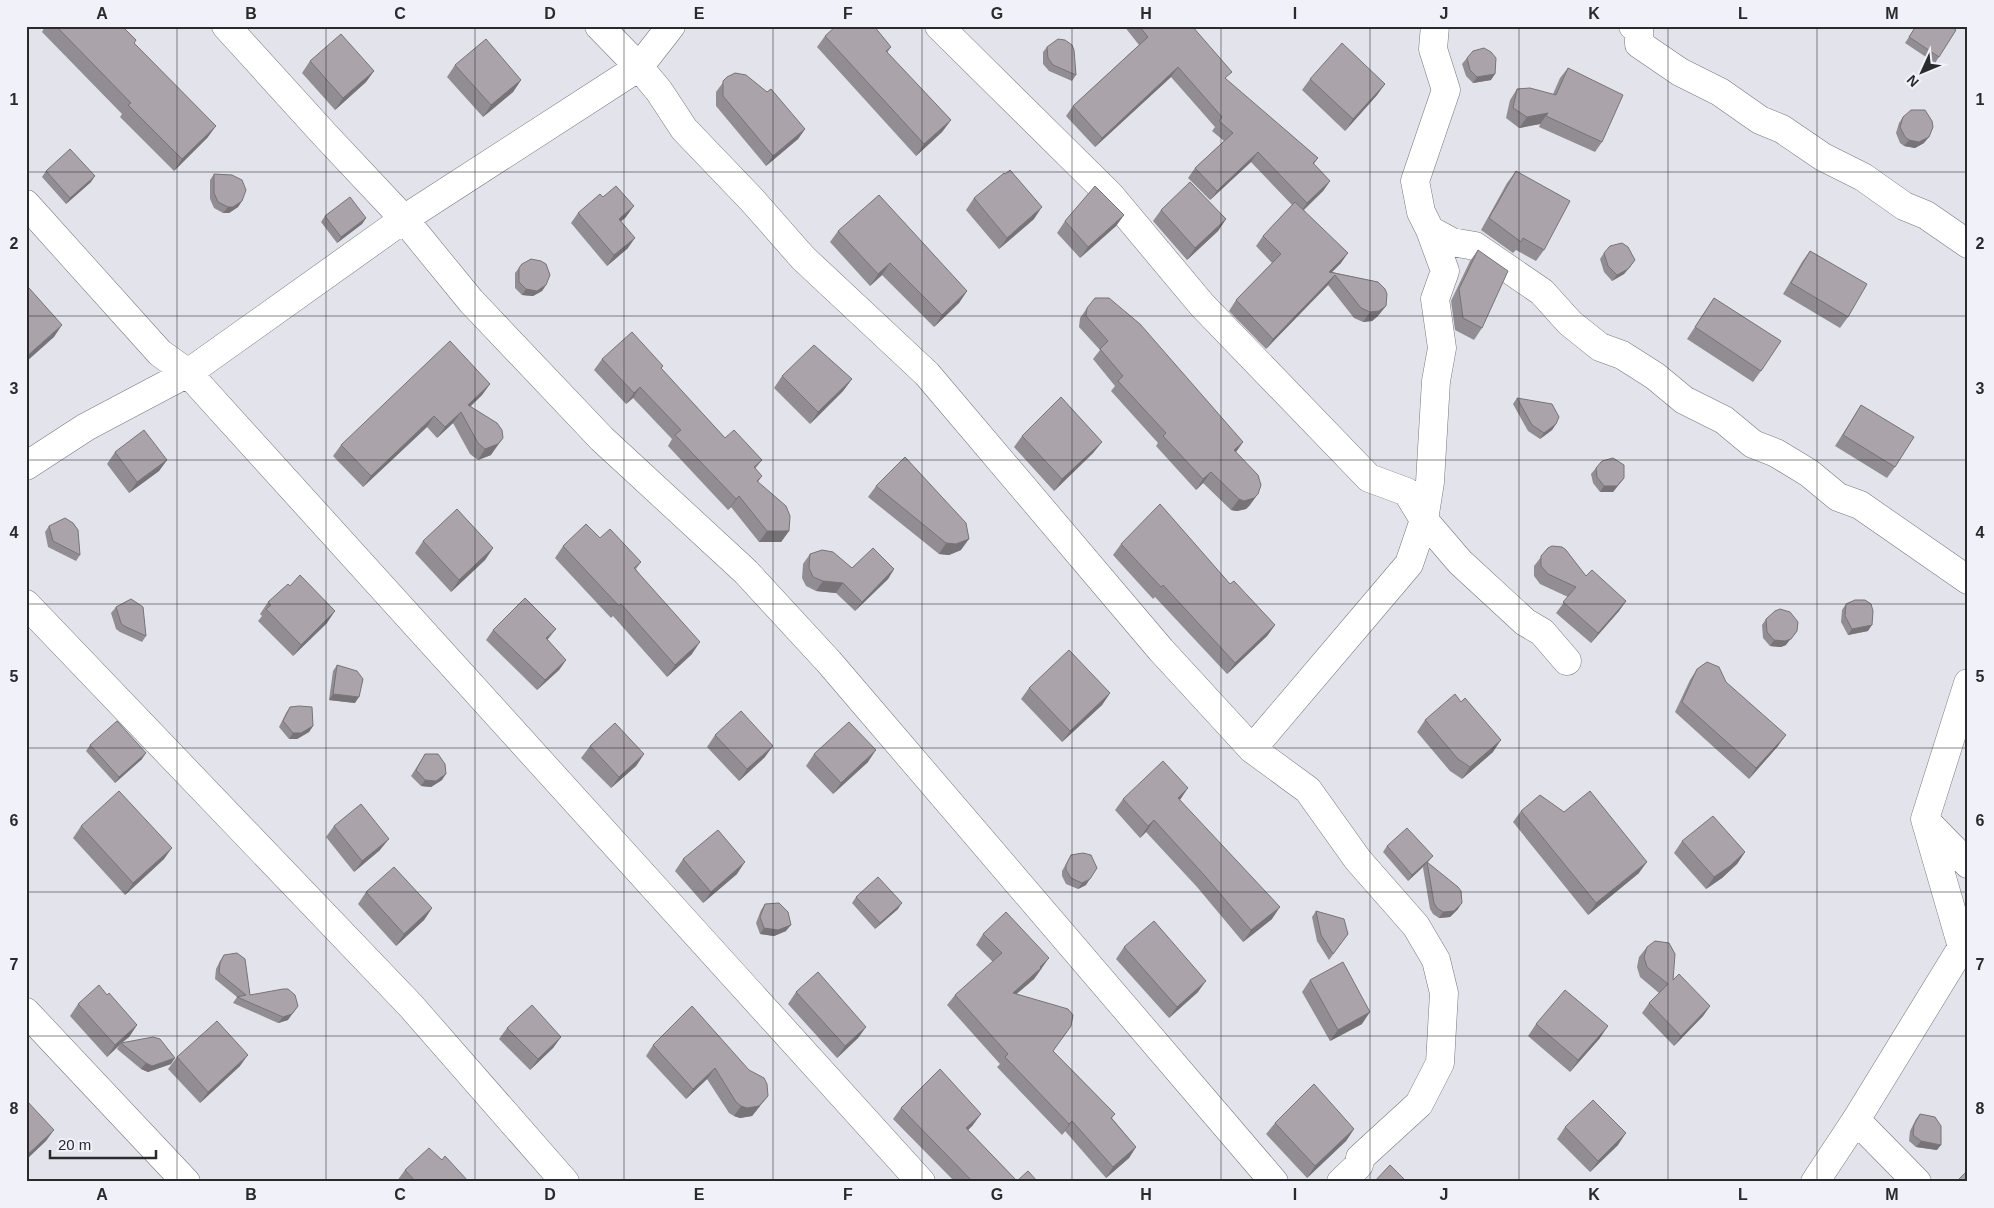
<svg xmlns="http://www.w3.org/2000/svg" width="1994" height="1208" font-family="Arial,sans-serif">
<rect width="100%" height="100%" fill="#e3e4eb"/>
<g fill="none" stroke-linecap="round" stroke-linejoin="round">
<g stroke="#77777e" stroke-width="29">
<path id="minor" d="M 226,26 L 325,135 L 404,219 L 471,301 L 602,439 L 746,572 L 829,662 L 1274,1182
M 599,26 L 639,67 L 659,91 L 684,129 L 752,200 L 803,258 L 927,374 L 1161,650 L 1252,749 L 1308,790 L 1358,860 L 1416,926 L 1436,960 L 1444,993 L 1440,1063 L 1419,1104 L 1360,1158 L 1359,1165 L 1341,1182
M 939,26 L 1110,195 L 1202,305 L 1369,478 L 1407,492 L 1424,520 L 1460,562 L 1525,622 L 1542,632 L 1567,661
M 1633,26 L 1639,29 L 1639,44 L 1680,72 L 1720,92 L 1760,120 L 1782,129 L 1823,157 L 1863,177 L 1904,206 L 1926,215 L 1968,244
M 26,204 L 160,353 L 188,373 L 921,1182
M 1430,230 L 1452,242 L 1475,246 L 1542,292 L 1570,323 L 1600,347 L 1622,355 L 1655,376 L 1684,400 L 1724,420 L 1753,444 L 1776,453 L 1809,473 L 1838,497 L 1860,505 L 1968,580
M 26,466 L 86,427 L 188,373 L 404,219 L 639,67 L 671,26
M 26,604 L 411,1006 L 565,1182
M 1252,749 L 1409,564 L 1424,520 L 1430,482 L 1436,381 L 1442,348 L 1435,299 L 1445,271 L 1430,230 L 1421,212 L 1415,181 L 1446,90 L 1433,49 L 1435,26
M 1927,822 L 1968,864
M 26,1012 L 186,1182
M 1856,1120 L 1917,1182
M 1815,1182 L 1856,1120 L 1962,947 L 1925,819 L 1968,683"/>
</g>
<use href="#minor" stroke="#fff" stroke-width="28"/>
</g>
<path fill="#928d92" d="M 45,26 L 122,26 L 134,43 L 208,137 L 174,171 L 120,117 L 122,114 L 42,32 Z
M 1124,26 L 1192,26 L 1226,80 L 1318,158 L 1314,164 L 1330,181 L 1323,191 L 1304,210 L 1341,263 L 1332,272 L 1378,282 L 1378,316 L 1372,321 L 1363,322 L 1354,318 L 1328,285 L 1266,349 L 1229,311 L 1236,300 L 1272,263 L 1256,246 L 1263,236 L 1292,205 L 1251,162 L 1210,200 L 1188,178 L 1195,168 L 1224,141 L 1212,131 L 1215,127 L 1171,77 L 1095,147 L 1066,116 L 1073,106 L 1139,45 Z
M 1916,26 L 1939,57 L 1935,63 L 1905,43 Z
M 825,36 L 891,47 L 887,53 L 951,120 L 942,132 L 916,156 L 817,47 Z
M 1047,47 L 1076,75 L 1072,81 L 1049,71 L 1043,64 L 1043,52 Z
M 1467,58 L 1491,80 L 1473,83 L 1466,76 L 1462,64 Z
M 310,61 L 374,71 L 366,82 L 335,110 L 302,73 Z
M 455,65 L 521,80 L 513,92 L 483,117 L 447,77 Z
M 1568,68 L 1602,142 L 1595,152 L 1539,127 L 1540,124 L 1519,128 L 1506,118 L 1510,100 L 1517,89 L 1553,94 L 1560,78 Z
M 727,77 L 805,129 L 798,139 L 766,166 L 716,106 L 716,92 Z
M 1310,79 L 1385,84 L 1377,95 L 1345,131 L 1302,90 Z
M 1903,117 L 1924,143 L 1915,148 L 1904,146 L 1900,143 L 1896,133 L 1899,123 Z
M 46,171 L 91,182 L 66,204 L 42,177 Z
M 1516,171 L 1544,250 L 1536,261 L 1516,250 L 1513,253 L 1481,230 L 1507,183 Z
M 214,174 L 242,201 L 238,207 L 229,213 L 223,213 L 214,208 L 210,199 L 210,180 Z
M 603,197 L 626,217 L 621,221 L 628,248 L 607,266 L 571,223 L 578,213 Z
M 974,198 L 1034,219 L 999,249 L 966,210 Z
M 1161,210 L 1226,219 L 1218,231 L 1187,260 L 1153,221 Z
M 1124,215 L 1116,226 L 1080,258 L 1057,233 L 1065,221 Z
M 325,216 L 366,218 L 362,224 L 337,243 L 321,222 Z
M 838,231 L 967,291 L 959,303 L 934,327 L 882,275 L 870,286 L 830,242 Z
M 1478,250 L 1482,328 L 1474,340 L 1455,330 L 1451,301 L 1470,261 Z
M 1810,251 L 1848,317 L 1840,328 L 1783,294 L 1802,262 Z
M 1604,253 L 1631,266 L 1624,274 L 1612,281 L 1604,272 L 1600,259 Z
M 522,264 L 546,285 L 542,291 L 533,296 L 522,295 L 515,288 L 515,273 Z
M 1714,298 L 1761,371 L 1753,382 L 1687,339 Z
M 1087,308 L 1243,442 L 1236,452 L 1250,505 L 1246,509 L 1237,511 L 1231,510 L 1203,483 L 1196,490 L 1156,446 L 1158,443 L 1111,391 L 1115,386 L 1093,359 L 1100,350 L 1079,327 L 1080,318 Z
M 602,359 L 663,366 L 661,369 L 725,438 L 762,460 L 755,469 L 762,476 L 758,482 L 789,531 L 781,542 L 759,542 L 731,507 L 728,510 L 668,446 L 672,439 L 633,398 L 626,404 L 594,370 Z
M 782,376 L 852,379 L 843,391 L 810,424 L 774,388 Z
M 490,384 L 482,395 L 471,406 L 491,455 L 478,460 L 470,454 L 453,423 L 437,438 L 427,427 L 363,487 L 333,456 L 341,445 Z
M 1517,398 L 1556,424 L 1552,430 L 1540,439 L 1528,431 L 1513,404 Z
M 1861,405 L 1895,467 L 1887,478 L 1835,446 Z
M 1022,436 L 1102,442 L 1093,453 L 1054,491 L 1014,447 Z
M 115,452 L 167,460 L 159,471 L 129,493 L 107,464 Z
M 1596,468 L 1624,478 L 1613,492 L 1600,492 L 1593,483 L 1591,474 Z
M 876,486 L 961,550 L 949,555 L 939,554 L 868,497 Z
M 49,526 L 80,555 L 76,561 L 48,547 L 45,532 Z
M 600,538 L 641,562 L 636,569 L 692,654 L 667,677 L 613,616 L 611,618 L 555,558 L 563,546 Z
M 423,541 L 493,548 L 485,560 L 451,592 L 415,553 Z
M 1121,544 L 1230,584 L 1275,625 L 1267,636 L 1227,674 L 1155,597 L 1153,599 L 1113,555 Z
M 1548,548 L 1586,576 L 1626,601 L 1619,611 L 1591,643 L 1556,613 L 1568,597 L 1540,584 L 1534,576 L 1534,566 Z
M 810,554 L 852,568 L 894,569 L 888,579 L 855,611 L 836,593 L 816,591 L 806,586 L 802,578 L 803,564 Z
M 268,602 L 327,623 L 293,656 L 258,621 L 262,616 L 260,614 Z
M 1846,604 L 1868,631 L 1848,635 L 1841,622 L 1842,610 Z
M 116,607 L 146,636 L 142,642 L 120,632 L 116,629 L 111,613 Z
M 1766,619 L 1786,645 L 1781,647 L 1770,646 L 1763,638 L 1762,625 Z
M 493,630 L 547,640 L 566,660 L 559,670 L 537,690 L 486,640 Z
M 337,665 L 355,703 L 329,700 L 333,671 Z
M 1697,669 L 1726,682 L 1778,746 L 1749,779 L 1675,712 L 1690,680 Z
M 1029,688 L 1110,693 L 1102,705 L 1062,742 L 1021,699 Z
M 1461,702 L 1493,752 L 1462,779 L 1450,771 L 1417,732 L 1425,720 Z
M 290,707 L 313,726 L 309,732 L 297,739 L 289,739 L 279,727 L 286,713 Z
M 715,735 L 765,757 L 739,781 L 707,747 Z
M 90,745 L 142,759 L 115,783 L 86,751 Z
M 590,746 L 644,754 L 636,766 L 611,788 L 581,758 Z
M 425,754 L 442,780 L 431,787 L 421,786 L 411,776 Z
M 814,754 L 868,762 L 833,794 L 806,766 Z
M 1123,799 L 1180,800 L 1272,919 L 1243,942 L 1197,887 L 1146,832 L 1140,838 L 1115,810 Z
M 1521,811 L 1564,812 L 1639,873 L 1588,915 L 1513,822 Z
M 81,826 L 164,859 L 125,895 L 73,838 Z
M 334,826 L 380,850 L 354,872 L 326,837 Z
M 1682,841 L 1745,852 L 1737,864 L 1722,878 L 1706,889 L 1674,853 Z
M 1387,846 L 1428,863 L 1458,909 L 1450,917 L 1439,918 L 1433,914 L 1430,909 L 1423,868 L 1424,866 L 1408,881 L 1383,852 Z
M 1071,855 L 1086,885 L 1078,889 L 1066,884 L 1062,876 L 1062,871 Z
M 683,859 L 737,874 L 703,903 L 675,871 Z
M 366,892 L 432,908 L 424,920 L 396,946 L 358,904 Z
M 856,897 L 898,909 L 875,929 L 852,903 Z
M 765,904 L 786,931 L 774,936 L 760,934 L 756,923 L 761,910 Z
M 1316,911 L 1348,934 L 1329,960 L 1317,941 L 1312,917 Z
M 983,934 L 1042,968 L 1034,979 L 1016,994 L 1053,1051 L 1115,1114 L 1112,1118 L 1136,1147 L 1129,1158 L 1106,1178 L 1065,1131 L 1062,1135 L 997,1067 L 1000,1064 L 947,1005 L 955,995 L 993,962 L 976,945 Z
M 1124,947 L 1198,992 L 1169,1018 L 1116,959 Z
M 1647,947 L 1673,980 L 1710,1006 L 1703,1016 L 1674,1046 L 1642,1013 L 1649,1003 L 1659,993 L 1640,977 L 1637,967 L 1639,957 Z
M 224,955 L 250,995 L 288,1020 L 278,1023 L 233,1003 L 237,997 L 215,979 L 216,969 L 220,961 Z
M 1310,980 L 1362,1024 L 1330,1041 L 1302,992 Z
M 796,992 L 866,1027 L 858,1038 L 837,1058 L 788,1004 Z
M 107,995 L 137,1025 L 129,1037 L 122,1043 L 171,1064 L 148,1072 L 141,1069 L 117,1049 L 119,1046 L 107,1057 L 70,1016 L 78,1004 Z
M 692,1006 L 760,1106 L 752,1116 L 740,1118 L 734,1116 L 729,1113 L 707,1079 L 686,1099 L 646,1056 L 653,1045 Z
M 1536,1024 L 1600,1038 L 1570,1072 L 1528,1036 Z
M 507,1028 L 561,1037 L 553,1048 L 530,1070 L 499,1039 Z
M 177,1057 L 240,1066 L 200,1103 L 168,1069 Z
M 901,1108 L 973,1125 L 968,1130 L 1017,1181 L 1038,1182 L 955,1182 L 893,1119 Z
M 1920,1114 L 1937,1150 L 1916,1147 L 1909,1141 L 1910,1131 L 1916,1119 Z
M 1275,1123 L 1354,1129 L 1346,1141 L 1307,1178 L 1266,1134 Z
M 1565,1127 L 1618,1145 L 1590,1172 L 1557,1139 Z
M 442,1160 L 469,1182 L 397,1181 L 405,1170 Z"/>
<path fill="#777377" d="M 1178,67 L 1171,77 L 1095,147 L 1102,138 Z
M 374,71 L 366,82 L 335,110 L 343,98 Z
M 1495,74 L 1491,80 L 1473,83 L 1477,77 Z
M 521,80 L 513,92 L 483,117 L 491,105 Z
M 1385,84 L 1377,95 L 1345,131 L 1353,119 Z
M 1548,113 L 1540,124 L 1519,128 L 1527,117 Z
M 951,120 L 942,132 L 916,156 L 924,144 Z
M 216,126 L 208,137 L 174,171 L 182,159 Z
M 805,129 L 798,139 L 766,166 L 773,156 Z
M 1929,137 L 1924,143 L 1915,148 L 1904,146 L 1909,140 Z
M 1258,152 L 1251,162 L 1210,200 L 1217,191 Z
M 95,176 L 91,182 L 66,204 L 70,198 Z
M 1330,181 L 1323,191 L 1300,213 L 1307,203 Z
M 242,201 L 238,207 L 229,213 L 223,213 L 228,207 Z
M 634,206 L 626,217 L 612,230 L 619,219 Z
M 1042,207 L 1034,219 L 999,249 L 1007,238 Z
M 1124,215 L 1116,226 L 1080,258 L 1088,247 Z
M 366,218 L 362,224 L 337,243 L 341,237 Z
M 1226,219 L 1218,231 L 1187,260 L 1195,248 Z
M 635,238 L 628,248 L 607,266 L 614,255 Z
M 1348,253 L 1341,263 L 1322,282 L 1329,272 Z
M 1635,260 L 1624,274 L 1612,281 L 1617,275 Z
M 890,263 L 882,275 L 870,286 L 878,274 Z
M 1335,275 L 1328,285 L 1266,349 L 1273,339 Z
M 546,285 L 542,291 L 533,296 L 522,295 L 526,289 Z
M 967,291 L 959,303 L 934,327 L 942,315 Z
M 1386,306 L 1378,316 L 1372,321 L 1363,322 L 1370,312 Z
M 62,325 L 54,337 L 26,362 L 26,357 Z
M 852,379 L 843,391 L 810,424 L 818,412 Z
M 490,384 L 482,395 L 462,414 L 468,405 Z
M 640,387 L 633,398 L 626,404 L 634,393 Z
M 461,412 L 453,423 L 437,438 L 445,427 Z
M 434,416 L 427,427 L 363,487 L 371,476 Z
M 1556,424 L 1552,430 L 1540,439 L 1544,433 Z
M 503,438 L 491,455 L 478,460 L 485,449 Z
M 1102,442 L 1093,453 L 1054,491 L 1062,479 Z
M 1243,442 L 1236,452 L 1234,450 Z
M 167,460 L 159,471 L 129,493 L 137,482 Z
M 1211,472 L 1203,483 L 1196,490 L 1203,479 Z
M 1624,478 L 1613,492 L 1600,492 L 1604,486 Z
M 1258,494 L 1250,505 L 1246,509 L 1237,511 L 1231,510 L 1239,499 Z
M 739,496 L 731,507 L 728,510 L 736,499 Z
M 767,531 L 789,531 L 781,542 L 759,542 Z
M 969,539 L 961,550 L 949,555 L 939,554 L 946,543 Z
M 493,548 L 485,560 L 451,592 L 459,580 Z
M 894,569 L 888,579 L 855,611 L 862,602 Z
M 823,581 L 843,583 L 836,593 L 816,591 Z
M 1626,601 L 1619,611 L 1591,643 L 1598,633 Z
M 335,611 L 327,623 L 293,656 L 301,645 Z
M 1275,625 L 1267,636 L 1227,674 L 1235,663 Z
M 1872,625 L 1868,631 L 1848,635 L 1852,629 Z
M 556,629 L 548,639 L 539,649 L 546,638 Z
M 1797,631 L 1786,645 L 1781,647 L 1770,646 L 1774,640 Z
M 700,642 L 692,654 L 667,677 L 675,665 Z
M 566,660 L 559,670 L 537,690 L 545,680 Z
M 1110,693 L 1102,705 L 1062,742 L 1070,731 Z
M 333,694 L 359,697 L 355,703 L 329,700 Z
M 313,726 L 309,732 L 297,739 L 289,739 L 293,733 Z
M 1786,735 L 1778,746 L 1749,779 L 1756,768 Z
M 1501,740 L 1493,752 L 1462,779 L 1470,767 Z
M 773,746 L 765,757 L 739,781 L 747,769 Z
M 876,750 L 868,762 L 833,794 L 841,783 Z
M 146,753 L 142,759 L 115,783 L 119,777 Z
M 644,754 L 636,766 L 611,788 L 619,777 Z
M 446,774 L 442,780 L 431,787 L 421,786 L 425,780 Z
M 1188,788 L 1180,800 L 1178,798 Z
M 1154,820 L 1146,832 L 1140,838 L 1148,826 Z
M 389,839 L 380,850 L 354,872 L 362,861 Z
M 172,848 L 164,859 L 125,895 L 133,883 Z
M 1745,852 L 1737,864 L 1722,878 L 1706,889 L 1714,877 Z
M 1433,856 L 1428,862 L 1427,863 L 1427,862 L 1424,866 L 1408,881 L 1412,875 Z
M 745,862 L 737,874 L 703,903 L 711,892 Z
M 1647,862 L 1639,873 L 1588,915 L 1596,903 Z
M 1090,879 L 1086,885 L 1078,889 L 1082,883 Z
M 902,903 L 898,909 L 875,929 L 880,923 Z
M 1462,903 L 1458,909 L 1450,917 L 1439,918 L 1443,912 Z
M 1280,907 L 1272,919 L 1243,942 L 1251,930 Z
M 432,908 L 424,920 L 396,946 L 404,934 Z
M 791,925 L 786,931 L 774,936 L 760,934 L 764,928 Z
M 1049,958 L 1034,979 L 1006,1003 L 1013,993 Z
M 1206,981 L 1198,992 L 1169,1018 L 1177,1007 Z
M 298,1006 L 288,1020 L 278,1023 L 283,1017 Z
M 1710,1006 L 1703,1016 L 1674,1046 L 1681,1036 Z
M 1370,1012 L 1362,1024 L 1330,1041 L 1338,1030 Z
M 137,1025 L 129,1037 L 121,1043 L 107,1057 L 115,1045 Z
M 1608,1026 L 1600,1038 L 1570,1072 L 1578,1060 Z
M 866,1027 L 858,1038 L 837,1058 L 845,1046 Z
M 561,1037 L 553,1048 L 530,1070 L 538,1059 Z
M 248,1055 L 240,1066 L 200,1103 L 208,1092 Z
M 175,1058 L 171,1064 L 148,1072 L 141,1069 L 146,1063 Z
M 715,1068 L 707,1079 L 686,1099 L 693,1089 Z
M 768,1096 L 752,1116 L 740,1118 L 734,1116 L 741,1106 Z
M 981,1114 L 973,1125 L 958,1140 L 966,1128 Z
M 1072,1121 L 1065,1131 L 1062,1135 L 1069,1124 Z
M 1354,1129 L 1346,1141 L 1307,1178 L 1315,1166 Z
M 54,1130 L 46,1141 L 26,1160 L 26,1156 Z
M 1626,1133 L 1618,1145 L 1590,1172 L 1598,1161 Z
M 1921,1141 L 1941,1145 L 1937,1150 L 1916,1147 Z
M 1136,1147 L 1129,1158 L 1106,1178 L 1113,1167 Z"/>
<path fill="#aaa4aa" stroke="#777377" d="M 56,26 L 122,26 L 136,40 L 134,43 L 216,126 L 182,159 L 128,105 L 131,103 Z
M 836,26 L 874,26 L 891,47 L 886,51 L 951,120 L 924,144 L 825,36 Z
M 1139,26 L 1192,26 L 1232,72 L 1225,78 L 1318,158 L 1313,163 L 1330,181 L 1307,203 L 1258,152 L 1217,191 L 1195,168 L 1233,133 L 1219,121 L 1222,117 L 1178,67 L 1102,138 L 1073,106 L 1148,37 Z
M 1916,26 L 1950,26 L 1956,30 L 1939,57 L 1909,37 Z
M 341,34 L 374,71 L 343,98 L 310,61 Z
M 486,39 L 521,80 L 491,105 L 455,65 Z
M 1058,39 L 1065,40 L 1072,45 L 1074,50 L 1076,75 L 1053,65 L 1048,58 L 1047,47 Z
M 1342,43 L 1385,84 L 1353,119 L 1310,79 Z
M 1484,48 L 1491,52 L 1496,58 L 1495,74 L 1477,77 L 1470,70 L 1467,58 L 1473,51 Z
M 1568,68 L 1623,95 L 1602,142 L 1546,116 L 1548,113 L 1527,117 L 1513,108 L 1517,89 L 1530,88 L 1556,95 Z
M 735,73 L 746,75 L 767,92 L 771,89 L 805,129 L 773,156 L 723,96 L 723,81 L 727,77 Z
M 1911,110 L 1925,110 L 1932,121 L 1933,127 L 1929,137 L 1919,142 L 1909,140 L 1905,137 L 1900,127 L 1903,117 Z
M 70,149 L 95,176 L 70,198 L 46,171 Z
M 1010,170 L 1042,207 L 1007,238 L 974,198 L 1004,173 L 1005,174 Z
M 1516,171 L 1570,201 L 1544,250 L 1523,238 L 1521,242 L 1489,218 Z
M 214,174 L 232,175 L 242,180 L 246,190 L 242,201 L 233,207 L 228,207 L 218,202 L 214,193 Z
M 1190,182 L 1226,219 L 1195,248 L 1161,210 Z
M 616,186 L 634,206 L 619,219 L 635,238 L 614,255 L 578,213 L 600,194 L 603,197 Z
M 1095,186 L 1124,215 L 1088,247 L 1065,221 Z
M 879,195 L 967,291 L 942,315 L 890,263 L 878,274 L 838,231 Z
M 350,197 L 366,218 L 341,237 L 325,216 Z
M 1295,202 L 1348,253 L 1329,272 L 1378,282 L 1385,289 L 1387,294 L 1386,306 L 1379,311 L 1370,312 L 1361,308 L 1335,275 L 1273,339 L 1236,300 L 1281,254 L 1263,236 Z
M 1622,243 L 1628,247 L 1635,260 L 1628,269 L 1617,275 L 1608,266 L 1604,253 L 1610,246 Z
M 1478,250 L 1508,271 L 1482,328 L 1463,318 L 1459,289 Z
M 1810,251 L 1867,284 L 1848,317 L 1791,283 Z
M 531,259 L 541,261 L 546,264 L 550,275 L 546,285 L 537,291 L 526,289 L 519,282 L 519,268 L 522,264 Z
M 29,288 L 62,325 L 26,357 L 26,290 Z
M 1095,298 L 1109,298 L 1140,324 L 1243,442 L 1234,450 L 1258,475 L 1261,485 L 1258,494 L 1254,498 L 1244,501 L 1239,499 L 1211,472 L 1203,479 L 1163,436 L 1166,433 L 1118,381 L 1123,376 L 1100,349 L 1108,341 L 1086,316 L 1087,308 Z
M 1714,298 L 1781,341 L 1761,371 L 1695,327 Z
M 632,332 L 663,366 L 661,368 L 725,438 L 734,430 L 762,460 L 754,467 L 762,476 L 757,481 L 786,506 L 790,516 L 789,531 L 767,531 L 739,496 L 736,499 L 675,435 L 681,430 L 640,387 L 634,393 L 602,359 Z
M 450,341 L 490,384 L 468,405 L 497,423 L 502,430 L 503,438 L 498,444 L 485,449 L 478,443 L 461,412 L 445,427 L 434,416 L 371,476 L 341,445 Z
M 814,345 L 852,379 L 818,412 L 782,376 Z
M 1061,397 L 1102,442 L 1062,479 L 1022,436 Z
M 1517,398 L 1552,404 L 1559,417 L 1556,424 L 1544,433 L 1532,425 Z
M 1861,405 L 1914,437 L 1895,467 L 1843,435 Z
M 144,430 L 167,460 L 137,482 L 115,452 Z
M 905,457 L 966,523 L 969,539 L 956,544 L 946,543 L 876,486 Z
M 1613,458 L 1624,465 L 1624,478 L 1617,486 L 1604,486 L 1597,477 L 1596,468 L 1602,461 Z
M 1160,504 L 1230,584 L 1234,581 L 1275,625 L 1235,663 L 1163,585 L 1161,587 L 1121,544 Z
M 457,509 L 493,548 L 459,580 L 423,541 Z
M 65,518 L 73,523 L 78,530 L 80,555 L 53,541 L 49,526 Z
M 586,524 L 600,538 L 610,529 L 641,562 L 634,568 L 700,642 L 675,665 L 621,604 L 619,606 L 563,546 Z
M 1552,546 L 1562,547 L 1566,550 L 1586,576 L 1592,570 L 1626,601 L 1598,633 L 1563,602 L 1576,587 L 1548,574 L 1541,566 L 1541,556 L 1548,548 Z
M 873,548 L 894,569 L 862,602 L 843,583 L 823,581 L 813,577 L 809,568 L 810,554 L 822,550 L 833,552 L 852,568 Z
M 300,575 L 335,611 L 301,645 L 266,609 L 271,605 L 268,602 L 288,584 L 290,586 Z
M 525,598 L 556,629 L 546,638 L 566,660 L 545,680 L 493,630 Z
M 131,599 L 143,607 L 146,636 L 124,626 L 121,623 L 116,607 Z
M 1855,600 L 1865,600 L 1871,604 L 1873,611 L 1872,625 L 1852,629 L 1845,616 L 1846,604 Z
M 1780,609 L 1790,612 L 1798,622 L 1797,631 L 1791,639 L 1785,641 L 1774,640 L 1767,632 L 1766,619 L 1775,611 Z
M 1069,650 L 1110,693 L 1070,731 L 1029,688 Z
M 1707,662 L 1719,667 L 1726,682 L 1786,735 L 1756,768 L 1682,702 L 1697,669 Z
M 337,665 L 357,671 L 363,679 L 359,697 L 333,694 Z
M 1455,694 L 1461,702 L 1465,698 L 1501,740 L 1470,767 L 1458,759 L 1425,720 Z
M 299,706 L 312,707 L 313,726 L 301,733 L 293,733 L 283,721 L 290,707 Z
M 741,711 L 773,746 L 747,769 L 715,735 Z
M 117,721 L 146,753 L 119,777 L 90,745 Z
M 849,722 L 876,750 L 841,783 L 814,754 Z
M 615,723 L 644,754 L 619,777 L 590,746 Z
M 425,754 L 438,754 L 445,764 L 446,774 L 436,781 L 425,780 L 416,770 Z
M 1163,761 L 1188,788 L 1178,798 L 1280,907 L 1251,930 L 1205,876 L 1154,820 L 1148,826 L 1123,799 Z
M 119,791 L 172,848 L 133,883 L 81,826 Z
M 1590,791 L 1647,862 L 1596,903 L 1521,811 L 1540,795 L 1564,812 Z
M 361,804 L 389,839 L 362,861 L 334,826 Z
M 1713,816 L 1745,852 L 1730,866 L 1714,877 L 1682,841 Z
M 1407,828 L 1433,856 L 1412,875 L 1387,846 Z
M 718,830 L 745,862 L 711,892 L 683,859 Z
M 1083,853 L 1091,855 L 1097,868 L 1090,879 L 1082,883 L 1071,878 L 1066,870 L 1066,865 L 1071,855 Z
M 1427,862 L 1458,887 L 1461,891 L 1462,903 L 1454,911 L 1443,912 L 1437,908 L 1434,903 Z
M 394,867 L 432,908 L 404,934 L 366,892 Z
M 878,877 L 902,903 L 880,923 L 856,897 Z
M 779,903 L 788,912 L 791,925 L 778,930 L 764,928 L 760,917 L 765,904 Z
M 1316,911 L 1344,919 L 1348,934 L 1333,954 L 1321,935 Z
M 1006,912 L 1049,958 L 1040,967 L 1041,968 L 1013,993 L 1068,1009 L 1073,1015 L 1071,1026 L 1053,1051 L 1115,1114 L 1111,1118 L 1136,1147 L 1113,1167 L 1072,1121 L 1069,1124 L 1005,1057 L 1008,1054 L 955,995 L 1002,953 L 983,934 Z
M 1154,921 L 1206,981 L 1177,1007 L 1124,947 Z
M 1655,941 L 1669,943 L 1675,954 L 1673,980 L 1679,974 L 1710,1006 L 1681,1036 L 1649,1003 L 1668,984 L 1647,967 L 1644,957 L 1647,947 Z
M 237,953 L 245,959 L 250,995 L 283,989 L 288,989 L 295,995 L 298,1006 L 292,1014 L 283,1017 L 237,997 L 246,995 L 219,973 L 220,963 L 224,955 Z
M 1343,962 L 1370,1012 L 1338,1030 L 1310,980 Z
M 818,972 L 866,1027 L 845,1046 L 796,992 Z
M 99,985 L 107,995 L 109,993 L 137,1025 L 115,1045 L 78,1004 Z
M 1565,990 L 1608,1026 L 1578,1060 L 1536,1024 Z
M 532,1005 L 561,1037 L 538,1059 L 507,1028 Z
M 692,1006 L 749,1070 L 764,1078 L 767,1084 L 768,1096 L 759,1106 L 747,1108 L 741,1106 L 736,1102 L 715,1068 L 693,1089 L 653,1045 Z
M 217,1021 L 248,1055 L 208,1092 L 177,1057 Z
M 153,1037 L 160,1039 L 175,1058 L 152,1066 L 146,1063 L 121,1043 Z
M 940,1069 L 981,1114 L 966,1128 L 1017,1181 L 1028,1171 L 1038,1182 L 973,1182 L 901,1108 Z
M 1314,1084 L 1354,1129 L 1315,1166 L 1275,1123 Z
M 26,1100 L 54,1130 L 26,1156 Z
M 1593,1100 L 1626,1133 L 1598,1161 L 1565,1127 Z
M 1920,1114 L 1935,1117 L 1941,1126 L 1941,1145 L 1921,1141 L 1913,1135 L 1914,1125 Z
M 429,1148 L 442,1160 L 445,1156 L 469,1182 L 416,1182 L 405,1170 Z
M 1390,1165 L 1407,1182 L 1374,1182 Z
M 1968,1170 L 1968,1182 L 1959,1182 L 1958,1180 Z"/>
<path fill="none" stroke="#2a2a2d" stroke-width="1" stroke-opacity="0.55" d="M 177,26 L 177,1182M 326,26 L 326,1182M 475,26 L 475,1182M 624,26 L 624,1182M 773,26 L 773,1182M 922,26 L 922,1182M 1072,26 L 1072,1182M 1221,26 L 1221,1182M 1370,26 L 1370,1182M 1519,26 L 1519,1182M 1668,26 L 1668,1182M 1817,26 L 1817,1182M 26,172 L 1968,172M 26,316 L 1968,316M 26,460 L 1968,460M 26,604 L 1968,604M 26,748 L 1968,748M 26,892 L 1968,892M 26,1036 L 1968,1036"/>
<rect width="1994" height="1208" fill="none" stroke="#f0f1f9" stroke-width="55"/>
<g transform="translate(1922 72) rotate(226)" stroke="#f0f1f9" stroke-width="4" paint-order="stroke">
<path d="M0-4L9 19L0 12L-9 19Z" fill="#2a2a2d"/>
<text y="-8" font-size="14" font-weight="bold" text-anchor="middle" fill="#2a2a2d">N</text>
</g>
<path d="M50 1150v8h106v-8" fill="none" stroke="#2a2a2d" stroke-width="2.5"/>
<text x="58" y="1150" font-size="15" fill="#2a2a2d" stroke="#f0f1f9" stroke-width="4" paint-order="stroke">20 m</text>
<rect x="28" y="28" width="1938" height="1152" fill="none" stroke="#2a2a2d" stroke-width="2"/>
<g font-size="16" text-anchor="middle" font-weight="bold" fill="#2a2a2d">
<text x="102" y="19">A</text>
<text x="251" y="19">B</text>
<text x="400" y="19">C</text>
<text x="550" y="19">D</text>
<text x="699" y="19">E</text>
<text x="848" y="19">F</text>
<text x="997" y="19">G</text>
<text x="1146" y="19">H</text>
<text x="1295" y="19">I</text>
<text x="1444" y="19">J</text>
<text x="1594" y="19">K</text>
<text x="1743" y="19">L</text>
<text x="1892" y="19">M</text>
<text x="14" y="105">1</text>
<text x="1980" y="105">1</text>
<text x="14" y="249">2</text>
<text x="1980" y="249">2</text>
<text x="14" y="394">3</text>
<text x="1980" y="394">3</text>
<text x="14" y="538">4</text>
<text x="1980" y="538">4</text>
<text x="14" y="682">5</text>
<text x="1980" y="682">5</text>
<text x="14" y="826">6</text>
<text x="1980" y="826">6</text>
<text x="14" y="970">7</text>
<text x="1980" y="970">7</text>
<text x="14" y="1114">8</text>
<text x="1980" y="1114">8</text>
<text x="102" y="1200">A</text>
<text x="251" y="1200">B</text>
<text x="400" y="1200">C</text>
<text x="550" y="1200">D</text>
<text x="699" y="1200">E</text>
<text x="848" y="1200">F</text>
<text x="997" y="1200">G</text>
<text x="1146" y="1200">H</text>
<text x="1295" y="1200">I</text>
<text x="1444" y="1200">J</text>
<text x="1594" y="1200">K</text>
<text x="1743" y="1200">L</text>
<text x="1892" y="1200">M</text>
</g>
</svg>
